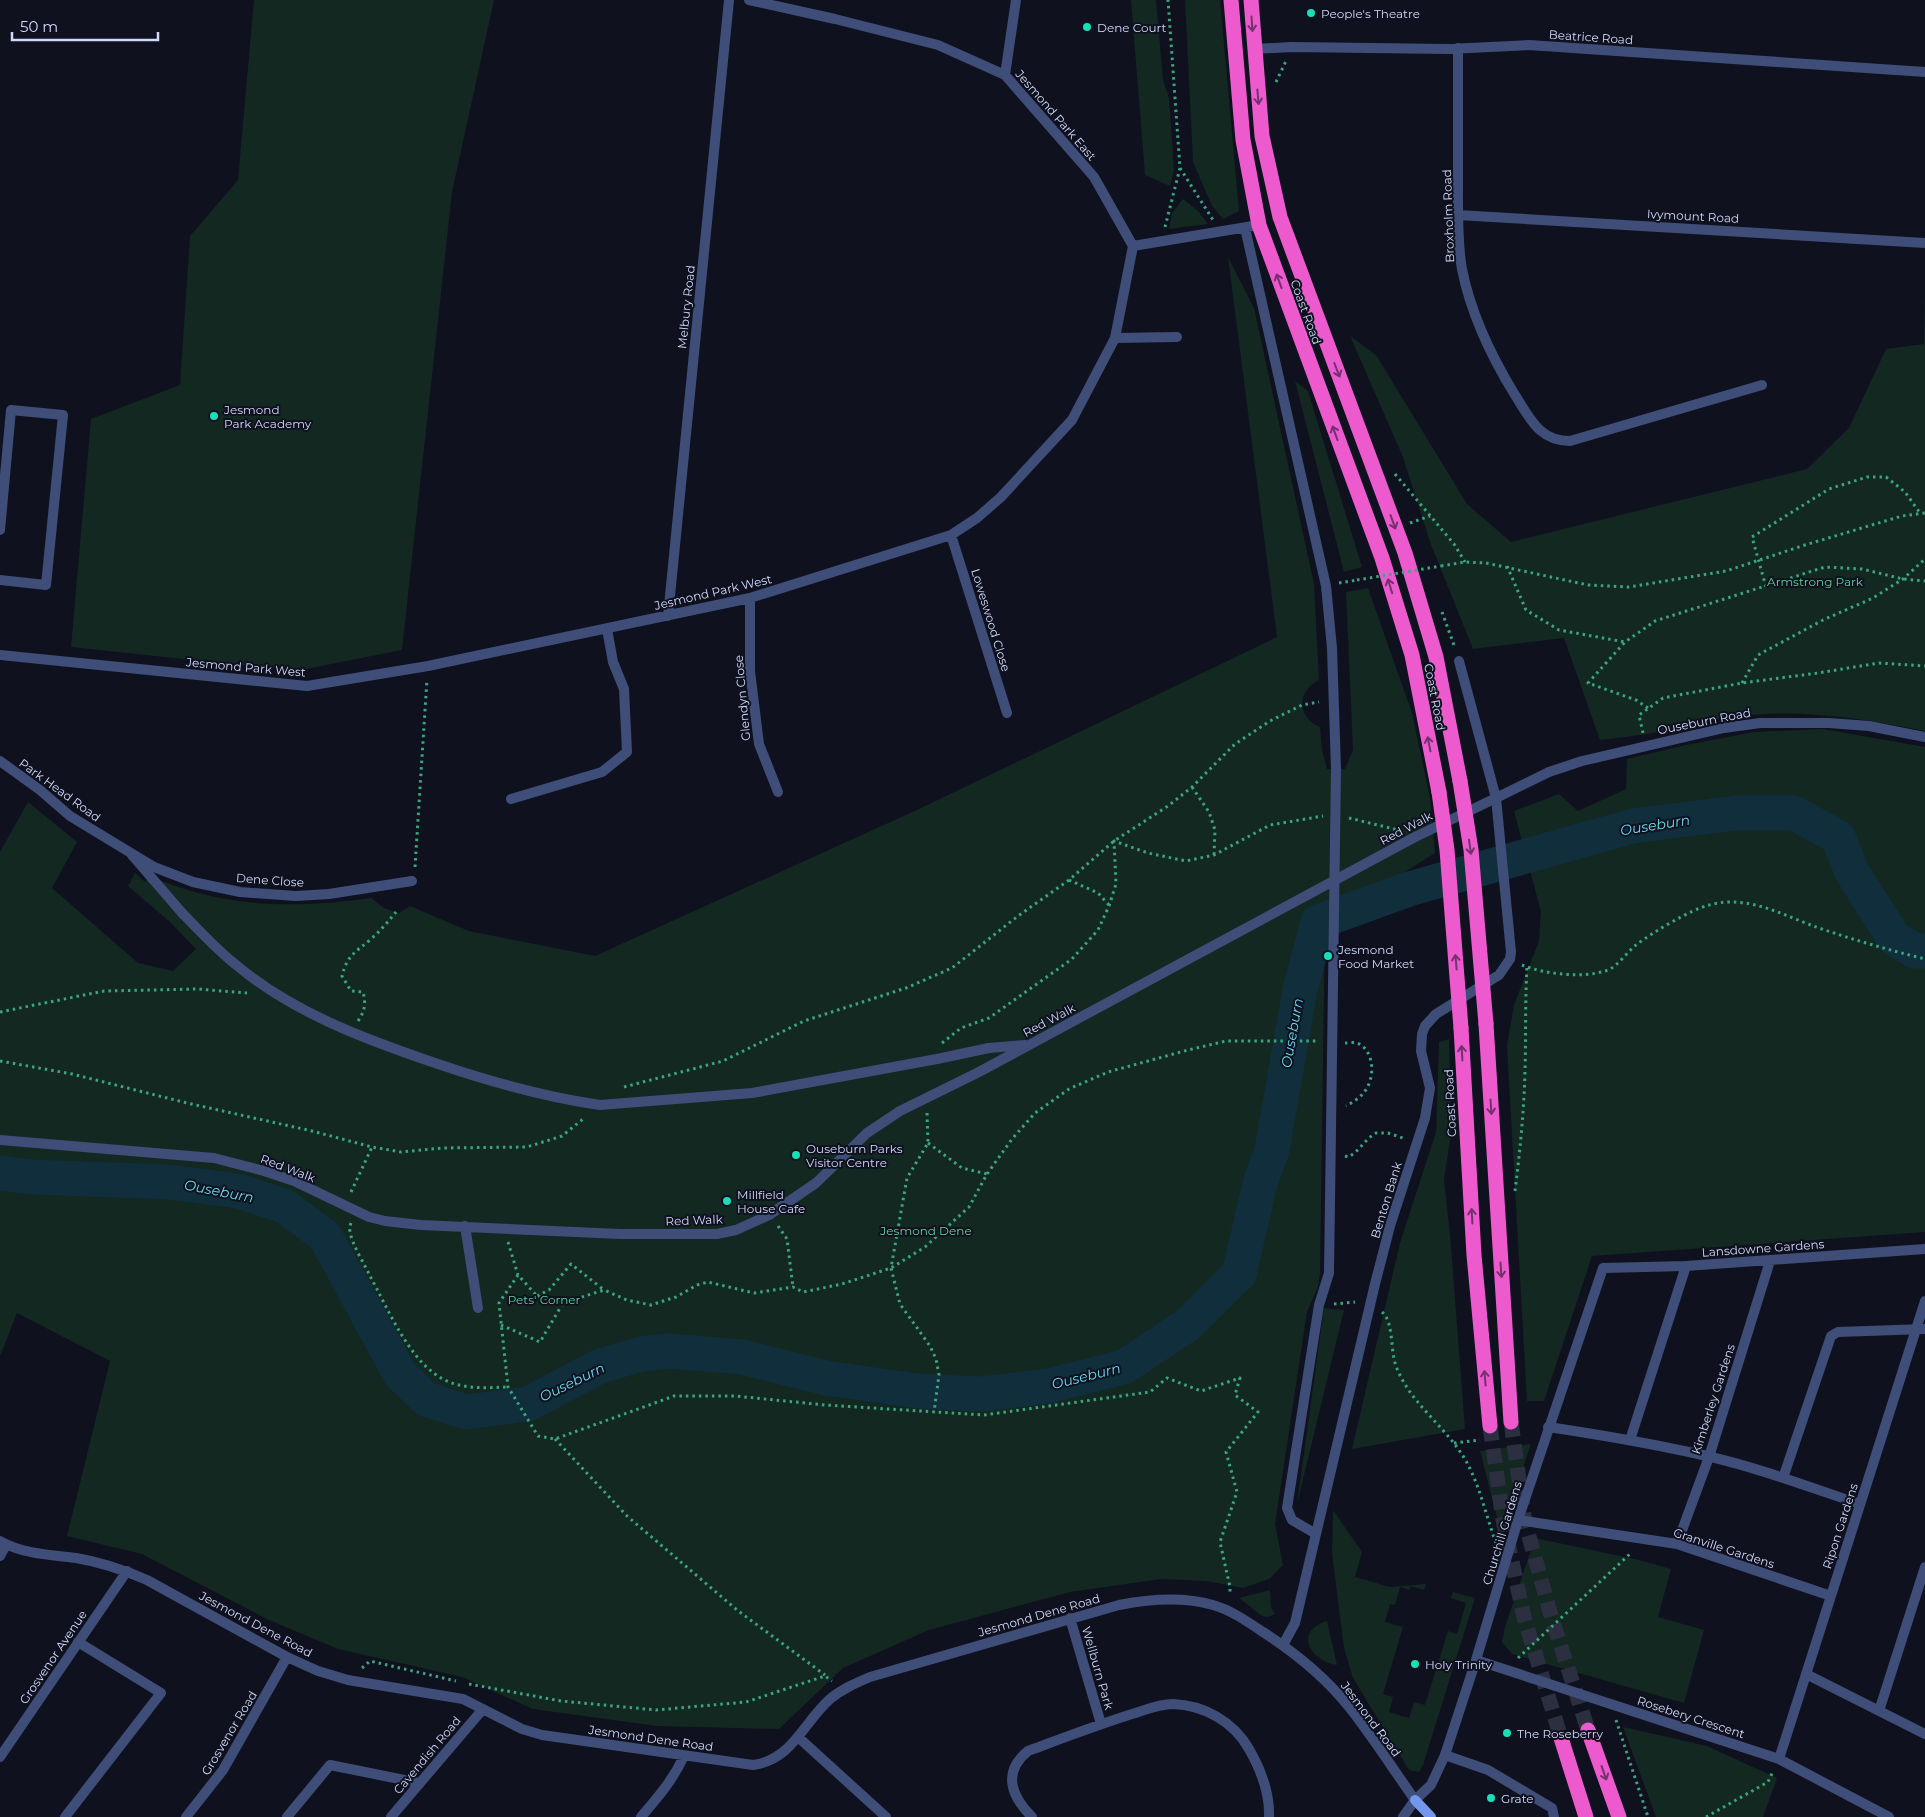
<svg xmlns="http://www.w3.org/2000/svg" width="1925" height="1817" font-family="Montserrat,sans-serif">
<rect width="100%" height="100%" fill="#0f111f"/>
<path fill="#132821" d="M 254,0 L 494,0 L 452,192 L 402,650 L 296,671 L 71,647 L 91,419 L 180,385 L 190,236 L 238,180 Z
M 1131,0 L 1156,0 L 1163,80 L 1169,98 L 1174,171 L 1170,186 L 1145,175 Z
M 1185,0 L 1220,0 L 1239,211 L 1223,219 L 1212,206 L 1193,162 Z
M 1183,199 L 1199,212 L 1208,224 L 1169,229 L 1172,213 Z
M 1228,257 L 1254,308 L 1314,584 L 1319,680 C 1296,692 1297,717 1320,727 L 1322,750 L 1327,769 L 1345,769 L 1353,750 L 1346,592 L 1368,588 L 1412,713 L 1430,798 L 1435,853 L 1325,922 L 1320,1273 L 1318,1287 L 1307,1312 L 1275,1524 L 1283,1565 L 1269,1579 L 1243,1588 L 1206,1581 L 1161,1579 L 1070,1592 L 929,1630 L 843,1668 L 779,1729 L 657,1726 L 533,1709 L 462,1677 L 338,1649 L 269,1620 L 142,1554 L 67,1536 L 110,1361 L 17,1313 L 0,1356 L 0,852 L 28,802 L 77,842 L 52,888 L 138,963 L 173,971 L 196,949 L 170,922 L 128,886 L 135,873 L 145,882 L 149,876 C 225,908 291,909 371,898 L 384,908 L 399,913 L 410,906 L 469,931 L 595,956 L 919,809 L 1277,637 Z
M 1925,290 L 1925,731 C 1861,718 1796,708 1732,717 C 1715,719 1699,724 1683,727 C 1656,733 1628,737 1600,740 L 1564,638 L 1473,649 L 1430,542 L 1403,457 L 1350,336 L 1376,355 L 1467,504 L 1511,542 L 1807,469 L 1849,428 L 1886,349 L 1924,344 Z
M 1295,381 L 1308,391 L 1362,567 L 1344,572 Z
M 1823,729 L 1925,747 L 1925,1232 L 1592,1256 L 1544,1401 L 1527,1401 L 1507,1046 L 1514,1005 L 1539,941 L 1541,912 L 1514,811 L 1559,794 L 1578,811 L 1626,789 L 1627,759 L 1686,745 L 1754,732 Z
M 1449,1039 L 1451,1133 L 1444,1180 L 1450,1234 L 1465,1429 L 1352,1449 L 1400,1243 L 1436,1132 L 1439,1042 Z
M 1324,1308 L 1344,1310 L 1297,1504 Z
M 1531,1444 L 1501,1533 L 1480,1451 Z
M 1333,1510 L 1362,1552 L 1355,1577 L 1390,1587 L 1426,1584 L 1424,1590 L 1411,1586 L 1409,1590 L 1400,1587 L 1395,1605 L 1390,1604 L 1385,1622 L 1403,1627 L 1383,1694 L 1393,1697 L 1389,1712 L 1409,1718 L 1414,1702 L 1425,1705 L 1448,1631 L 1457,1634 L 1466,1603 L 1451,1598 L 1453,1592 L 1475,1598 L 1423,1765 L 1419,1772 L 1409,1770 L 1353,1678 L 1344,1648 L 1332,1554 Z
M 1535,1538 L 1639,1560 L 1671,1569 L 1658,1617 L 1704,1630 L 1684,1703 L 1512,1654 L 1502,1642 L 1505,1627 Z
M 1270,1590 L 1271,1607 L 1275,1614 L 1268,1617 L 1262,1616 L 1239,1598 Z
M 1327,1621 L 1337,1665 C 1310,1661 1293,1631 1327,1621 Z
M 1623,1727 L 1707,1746 L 1777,1778 L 1763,1817 L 1656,1817 Z"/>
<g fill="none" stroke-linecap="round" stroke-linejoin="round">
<path stroke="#102e3c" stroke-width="35" d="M 0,1173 L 31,1177 L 169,1182 L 238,1191 L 284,1206 L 325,1236 L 400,1374 L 426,1399 L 466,1412 L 528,1404 L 600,1366 L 642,1354 L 669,1351 L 742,1357 L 826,1378 L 917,1391 L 981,1394 L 1048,1386 L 1124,1367 L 1187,1325 L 1239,1274 L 1261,1180 L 1272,1150 L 1300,990 L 1318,922 L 1409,889 L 1633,826 L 1736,813 L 1794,813 L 1838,837 L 1852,872 L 1894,938 L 1915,951 L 1925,951"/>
<path stroke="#2c2f40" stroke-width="15" stroke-dasharray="15 8" stroke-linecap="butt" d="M 1511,1422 L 1525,1522 L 1552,1619 L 1588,1730
M 1490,1426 L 1503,1520 L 1524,1617 L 1561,1738"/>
<path stroke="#3ba57e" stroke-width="3" stroke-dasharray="2.5 4" stroke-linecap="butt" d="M 1276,82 L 1286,61
M 1180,168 L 1213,220
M 1165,227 L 1180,168 L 1168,0
M 1395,474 L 1454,544 L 1465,562
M 1410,523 L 1430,516
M 1441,566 L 1465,562 L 1486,563 L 1588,585 L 1629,587 L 1726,571 L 1805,545 L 1902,516 L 1925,513
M 1507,566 L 1526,610 L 1559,630 L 1625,642
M 1339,583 L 1357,580
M 1766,587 L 1752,537 L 1829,489 L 1867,477 L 1886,477 L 1905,492 L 1920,513
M 1442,612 L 1455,648
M 1742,683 L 1758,655 L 1823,620 L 1873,598 L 1903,579 L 1925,559
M 1648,708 L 1636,700 L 1588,683 L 1625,642 L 1655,621 L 1825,567 L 1862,569 L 1903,579 L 1925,581
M 1643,733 L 1639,715 L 1663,698 L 1742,683 L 1818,673 L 1879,663 L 1925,666
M 1192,787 L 1209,812 L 1215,830 L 1214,855
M 1349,818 L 1398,830
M 415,867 L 427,679
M 1069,880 L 1098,893 L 1109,905
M 1522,965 C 1544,974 1584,979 1608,970 C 1618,966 1627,952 1636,945 C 1653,932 1690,910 1709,905 C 1748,894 1784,916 1819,928 C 1854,940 1889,950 1925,959
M 0,1012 L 104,991 L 198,989 L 247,993
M 358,1021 C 365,1011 366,1003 363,992 L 351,991 L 342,976 C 347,955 356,952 371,939 C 380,931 388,922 396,912
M 942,1043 L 961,1028 L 989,1018 L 1072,959 L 1098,930 L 1109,906 L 1116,884 L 1114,841 L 1148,853 L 1186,861 L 1214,855 L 1270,825 L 1323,816
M 1345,1043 C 1348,1043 1353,1042 1357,1043 C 1375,1050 1375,1078 1365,1091 C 1360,1098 1353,1102 1346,1106
M 0,1061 L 72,1074 L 187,1103 L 312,1131 L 372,1147 L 401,1152 L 442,1148 L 527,1147 L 562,1136 L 583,1119
M 624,1087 L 723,1061 L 804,1021 L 906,988 L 952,968 L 1018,916 L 1069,880 L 1114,841 L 1168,806 L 1192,787 L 1235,744 L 1270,721 L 1302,705 L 1319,702
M 927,1113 L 928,1143 L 907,1178 L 891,1268 L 900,1304 L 930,1346 L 936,1359 L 939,1375 L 934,1412
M 928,1143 L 962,1168 L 987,1174
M 1345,1156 L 1348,1157 C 1359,1152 1365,1139 1376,1133 L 1388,1133 L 1403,1138
M 1515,1191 C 1520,1151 1524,1111 1525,1071 C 1526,1036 1525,1002 1527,967
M 351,1192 L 372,1147
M 351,1223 C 350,1226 349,1228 350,1231 C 351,1243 365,1265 370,1276 C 387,1307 406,1353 435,1374 C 456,1390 483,1388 508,1387
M 778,1226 L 787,1239 L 793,1287
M 508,1242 L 518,1275
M 537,1296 L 549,1290 L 571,1264 L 604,1290
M 563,1303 L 604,1290 L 627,1300 L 651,1305 L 676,1297 L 697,1285 L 708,1282 L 754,1293 L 793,1287 L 803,1292 L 842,1284 L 891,1268 L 925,1247 L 969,1207 L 987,1174 L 1012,1139 L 1035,1113 L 1069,1089 L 1108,1072 L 1188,1050 L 1226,1041 L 1319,1041
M 1334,1304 L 1355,1302
M 1382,1312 C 1394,1322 1390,1350 1396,1366 C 1410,1404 1446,1426 1466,1461 C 1480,1486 1486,1516 1496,1543
M 501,1325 L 540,1342 L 563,1303 L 537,1296 L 518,1275 L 499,1303 L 508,1387 L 538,1436 L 555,1439 L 674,1396 L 735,1396 L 825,1405 L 984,1415 L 1150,1392 L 1167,1378 L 1201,1391 L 1240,1378 L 1235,1395 L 1258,1412 L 1226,1452 L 1237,1492 L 1220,1542 L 1230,1587 L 1230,1595
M 555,1439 L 627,1516 L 737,1610 L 825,1675
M 1454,1443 L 1480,1440
M 1518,1658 L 1632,1552
M 362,1668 L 370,1661 L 456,1681
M 469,1684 L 561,1701 L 656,1710 L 746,1702 L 825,1676 L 832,1681
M 1616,1720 L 1648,1817
M 1706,1817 L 1768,1782 L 1773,1771"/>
<path stroke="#3f4e79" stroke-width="10" d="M 1115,338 L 1177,337
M 0,530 L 11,410 L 63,415 L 46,585 L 0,580
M 511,799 L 602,772 L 627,752 L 624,689 L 613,662 L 607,629
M 132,855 L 183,914
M 989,1048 L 1025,1045
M 0,1140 L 214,1158 L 264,1171 L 294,1181 L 369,1217 L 385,1221 L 421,1225 L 620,1234 L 717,1234 L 736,1230 L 769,1215 L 816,1183 L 867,1133 L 900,1111 L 979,1072 L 1415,837 L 1496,798
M 465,1226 L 478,1308
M 1548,1427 C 1602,1435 1654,1444 1707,1456 C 1759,1468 1809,1487 1860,1504
M 1630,1440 L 1686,1266
M 1783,1478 L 1831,1336 L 1838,1332 L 1925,1329
M 1806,1674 L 1925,1734
M 1879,1711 L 1925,1567
M 1445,1755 L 1488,1770 L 1552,1808 L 1554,1817
M 65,1817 L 161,1693 L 78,1642
M 287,1817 L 330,1765 L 419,1783"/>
<path stroke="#3f4e79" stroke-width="10" d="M 749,0 L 835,19 L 938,45 L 1005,75 L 1094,177 L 1133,246
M 1458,48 C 1458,93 1458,137 1458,182 C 1458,209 1457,242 1462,269 C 1471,315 1491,356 1515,395 C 1530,418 1539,441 1570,441 L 1762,385
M 1254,49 L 1291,47 L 1449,49 L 1529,45 L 1925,72
M 1005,75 L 1016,0
M 1458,215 L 1925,243
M 1245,228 L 1326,586 L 1332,648 L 1336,769
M 951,535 L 1007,713
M 750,598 L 750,671 L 759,744 L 778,792
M 668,616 L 729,0
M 0,655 L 307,686 L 428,666 L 750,598 L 951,535 L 977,518 L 1001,497 L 1072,420 L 1115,338 L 1133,246 L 1259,225
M 0,761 L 40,790 L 70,816 L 154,867 L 193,882 L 240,892 L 296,896 L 329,894 L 412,881
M 1496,798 L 1549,772 L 1582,761 L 1724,728 L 1760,723 L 1829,723 L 1869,726 L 1925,737
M 183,914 C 200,931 216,949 235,964 C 293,1013 367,1040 438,1064 C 491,1082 544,1097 600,1105 L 752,1093 L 937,1059 L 989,1048
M 1518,1520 L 1677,1544 L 1831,1596
M 1316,1534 L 1292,1520 L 1287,1508 L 1319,1305 L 1329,1273
M 0,1541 C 23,1554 50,1555 76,1558 C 101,1562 124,1570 147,1580 L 287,1657 L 318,1671 L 348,1680 L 463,1699 L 522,1729 L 542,1735 L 753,1765 C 792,1760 803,1723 830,1699 C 842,1689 856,1683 870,1677 L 1119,1605 C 1150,1599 1182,1596 1213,1605 C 1231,1610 1248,1622 1263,1632 C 1294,1652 1326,1678 1349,1707 C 1372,1736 1393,1769 1415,1800
M 1677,1544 L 1709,1457 L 1770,1261
M 0,1556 L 6,1545
M 1070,1618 L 1101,1724
M 1283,1645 L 1295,1623 L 1375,1284 L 1390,1226 L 1425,1118 L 1430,1088 L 1421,1051 L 1422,1034 L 1425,1026 L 1436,1014 L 1499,975 L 1510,959 L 1511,952 L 1496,798 L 1459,661
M 1476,1660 L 1779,1759 L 1889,1817
M 798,1737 L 886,1817
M 0,1757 L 127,1571
M 1779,1759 L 1925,1301
M 186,1817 L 223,1770 L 287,1657
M 391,1817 L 483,1709
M 641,1817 C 658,1797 673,1780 684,1756
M 1032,1817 C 1011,1796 1002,1772 1028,1751 C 1063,1738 1097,1725 1132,1714 C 1145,1710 1159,1704 1173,1704 C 1204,1705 1234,1722 1249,1749 C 1261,1770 1270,1792 1269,1817
M 1403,1817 L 1415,1800 L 1431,1785 L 1445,1755 L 1476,1660 L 1518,1520 L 1603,1268 L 1686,1266 L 1925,1249"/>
<path stroke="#7396ef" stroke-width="10" d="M 1415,1800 L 1431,1817"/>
<path stroke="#ed5acd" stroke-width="15" d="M 1231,0 L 1243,140 L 1259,225 L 1382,558 L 1412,655 L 1439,792
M 1251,0 L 1262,136 L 1280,217 L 1405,553 L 1436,657 L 1460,781
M 1486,1024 L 1511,1422
M 1461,1028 L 1474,1255 L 1490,1426
M 1588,1730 L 1619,1817
M 1561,1738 L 1586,1817"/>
<path stroke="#3ba57e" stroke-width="3" stroke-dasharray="2.5 4" stroke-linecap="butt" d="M 1357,580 L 1441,566"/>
<path stroke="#3f4e79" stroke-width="10" d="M 1329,1273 L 1336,769"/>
<path stroke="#ed5acd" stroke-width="15" d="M 1460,781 L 1471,850 L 1486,1024
M 1439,792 L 1447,850 L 1461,1028"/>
</g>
<defs><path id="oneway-shaft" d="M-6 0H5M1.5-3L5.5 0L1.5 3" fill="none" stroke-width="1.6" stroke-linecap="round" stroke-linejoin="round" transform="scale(1.25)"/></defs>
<g stroke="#73326d">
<use href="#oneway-shaft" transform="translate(1252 24) rotate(86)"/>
<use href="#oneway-shaft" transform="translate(1258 97) rotate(85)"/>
<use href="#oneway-shaft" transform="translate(1279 281) rotate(-110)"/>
<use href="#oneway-shaft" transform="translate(1337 370) rotate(69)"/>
<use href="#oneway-shaft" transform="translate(1335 433) rotate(-110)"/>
<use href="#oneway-shaft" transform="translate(1393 522) rotate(70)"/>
<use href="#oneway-shaft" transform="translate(1390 586) rotate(-107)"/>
<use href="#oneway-shaft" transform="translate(1429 744) rotate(-101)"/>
<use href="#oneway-shaft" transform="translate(1470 847) rotate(82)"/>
<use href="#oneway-shaft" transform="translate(1456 962) rotate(-95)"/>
<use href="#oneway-shaft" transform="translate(1462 1053) rotate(-93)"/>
<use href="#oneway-shaft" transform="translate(1491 1107) rotate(86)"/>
<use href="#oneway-shaft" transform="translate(1472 1216) rotate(-93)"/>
<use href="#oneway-shaft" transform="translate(1501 1270) rotate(86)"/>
<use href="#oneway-shaft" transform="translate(1485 1378) rotate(-95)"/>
<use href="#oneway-shaft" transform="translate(1604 1773) rotate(71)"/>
</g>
<g fill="#19dfb6" stroke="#0f111f" stroke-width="2">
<circle cx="1311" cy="13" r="5"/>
<circle cx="1087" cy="27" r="5"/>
<circle cx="214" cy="416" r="5"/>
<circle cx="1328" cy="956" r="5"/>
<circle cx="796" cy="1155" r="5"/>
<circle cx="727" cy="1201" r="5"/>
<circle cx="1415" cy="1664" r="5"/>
<circle cx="1507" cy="1733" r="5"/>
<circle cx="1491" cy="1798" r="5"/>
</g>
<g text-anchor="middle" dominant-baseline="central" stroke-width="4" stroke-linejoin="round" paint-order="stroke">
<g font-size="12" fill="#d1d9fa" stroke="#0f111f" text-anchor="start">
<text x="1321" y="13">People's Theatre</text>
<text x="1097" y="27">Dene Court</text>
<text x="224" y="409">Jesmond<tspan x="224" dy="14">Park Academy</tspan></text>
<text x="1338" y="949">Jesmond<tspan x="1338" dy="14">Food Market</tspan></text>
<text x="806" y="1148">Ouseburn Parks<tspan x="806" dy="14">Visitor Centre</tspan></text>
<text x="737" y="1194">Millfield<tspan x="737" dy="14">House Cafe</tspan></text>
<text x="1425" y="1664">Holy Trinity</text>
<text x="1517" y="1733">The Roseberry</text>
<text x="1501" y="1798">Grate</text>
</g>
<g font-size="12" fill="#d1d9fa" stroke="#0f111f">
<text transform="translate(1591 37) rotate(4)">Beatrice Road</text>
<text transform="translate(1056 115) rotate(49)">Jesmond Park East</text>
<text transform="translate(1448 216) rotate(-92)">Broxholm Road</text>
<text transform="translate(1693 216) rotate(3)">Ivymount Road</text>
<text transform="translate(686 307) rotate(-84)">Melbury Road</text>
<text transform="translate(1306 312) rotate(70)">Coast Road</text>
<text transform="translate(713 592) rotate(-13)">Jesmond Park West</text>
<text transform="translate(991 620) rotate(73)">Loweswood Close</text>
<text transform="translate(246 667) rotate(5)">Jesmond Park West</text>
<text transform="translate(1435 697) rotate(79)">Coast Road</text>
<text transform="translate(742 698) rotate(-95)">Glendyn Close</text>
<text transform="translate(1704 721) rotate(-11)">Ouseburn Road</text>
<text transform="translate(60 790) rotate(36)">Park Head Road</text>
<text transform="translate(1406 828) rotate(-28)">Red Walk</text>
<text transform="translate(270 880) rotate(4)">Dene Close</text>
<text transform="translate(1049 1020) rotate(-28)">Red Walk</text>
<text transform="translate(1450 1103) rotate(-93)">Coast Road</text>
<text transform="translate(288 1168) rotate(21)">Red Walk</text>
<text transform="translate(1386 1200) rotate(-73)">Benton Bank</text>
<text transform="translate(694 1220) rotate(-2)">Red Walk</text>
<text transform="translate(1763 1248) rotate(-4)">Lansdowne Gardens</text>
<text transform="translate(1713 1399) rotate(-72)">Kimberley Gardens</text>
<text transform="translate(1840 1526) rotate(-72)">Ripon Gardens</text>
<text transform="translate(1502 1533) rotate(-73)">Churchill Gardens</text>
<text transform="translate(1724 1548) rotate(18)">Granville Gardens</text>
<text transform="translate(1039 1615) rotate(-16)">Jesmond Dene Road</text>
<text transform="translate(256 1624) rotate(28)">Jesmond Dene Road</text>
<text transform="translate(53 1657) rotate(-56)">Grosvenor Avenue</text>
<text transform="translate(1098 1668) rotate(74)">Wellburn Park</text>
<text transform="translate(1691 1717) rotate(18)">Rosebery Crescent</text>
<text transform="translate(1371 1719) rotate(53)">Jesmond Road</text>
<text transform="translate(229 1733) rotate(-59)">Grosvenor Road</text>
<text transform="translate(651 1738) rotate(8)">Jesmond Dene Road</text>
<text transform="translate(427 1755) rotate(-50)">Cavendish Road</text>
</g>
<g font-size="12" fill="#66d196" stroke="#0f111f">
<text x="1815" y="581">Armstrong Park</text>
<text x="926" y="1230">Jesmond Dene</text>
<text x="544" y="1299">Pets' Corner</text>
</g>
<g font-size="14" font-style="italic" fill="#6bdaef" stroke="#0f111f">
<text transform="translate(1655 825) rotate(-9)">Ouseburn</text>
<text transform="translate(1292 1033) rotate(-80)">Ouseburn</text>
<text transform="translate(219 1191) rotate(11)">Ouseburn</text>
<text transform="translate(1086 1376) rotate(-14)">Ouseburn</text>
<text transform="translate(572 1382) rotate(-26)">Ouseburn</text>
</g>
</g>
<path d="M12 32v8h146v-8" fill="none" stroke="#d1d9fa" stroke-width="2.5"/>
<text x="20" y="32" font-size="15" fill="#d1d9fa" stroke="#0f111f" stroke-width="4" paint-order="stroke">50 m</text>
</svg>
